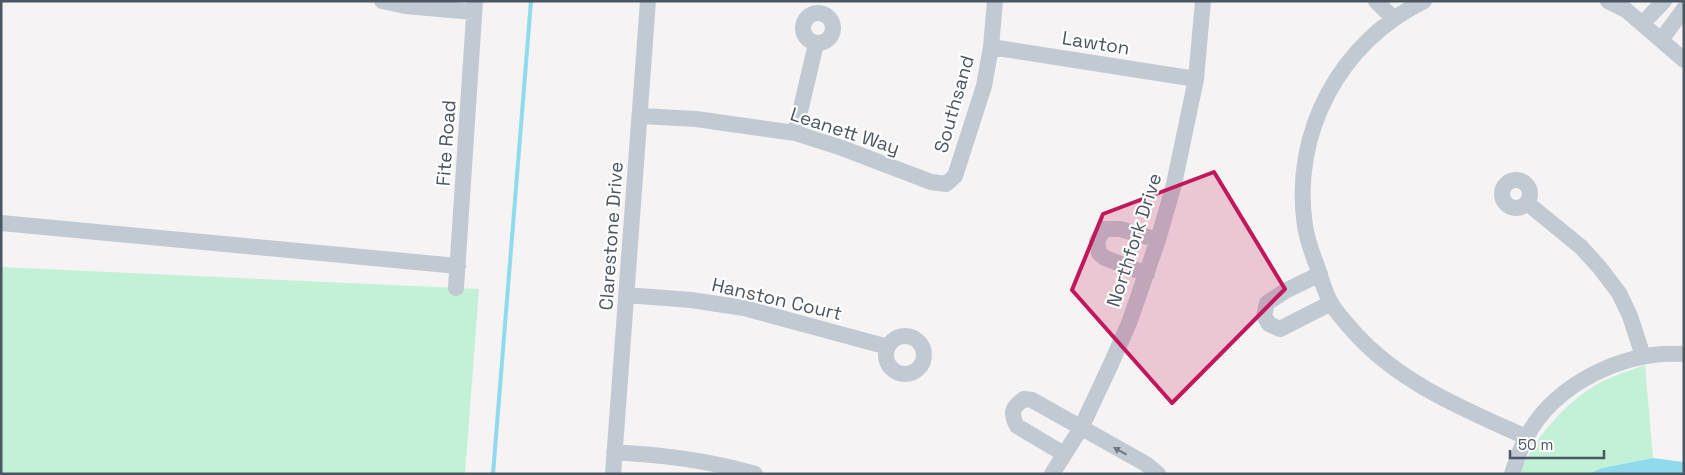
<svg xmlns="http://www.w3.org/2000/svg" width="1685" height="475" font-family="'Space Grotesk',sans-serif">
<rect width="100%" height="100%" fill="#f5f3f3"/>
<path fill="#c3f1d5" d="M 1,267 L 479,289 L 465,474 L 1,474 Z
M 1645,365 L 1653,458 L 1602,468 L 1588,474 L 1519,474 C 1534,440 1558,411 1588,390 C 1605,378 1626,372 1645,365 Z"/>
<path fill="#90daee" d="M 1653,458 L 1684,462 L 1684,474 L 1588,474 L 1602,468 Z"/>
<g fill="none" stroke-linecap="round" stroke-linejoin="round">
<path stroke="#90daee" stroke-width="4" d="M 493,474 L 531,1"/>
<path stroke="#c1cad2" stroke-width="16" d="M 382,1 L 405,6 L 474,12
M 1376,1 L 1394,19
M 1424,1 C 1340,42 1291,133 1305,226 C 1307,240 1312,253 1317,266 C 1321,278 1325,294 1332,305 C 1338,314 1346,323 1353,331 C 1399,383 1464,409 1526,437
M 1608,1 L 1626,10 L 1684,60
M803 28a15 15 0 1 1 30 0a15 15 0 1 1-30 0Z
M 1642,24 L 1664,1
M 1661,40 L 1684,9
M 991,47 L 1196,79
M 640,116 L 696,119 L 795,133 L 842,148 L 931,182 L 946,184 L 955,176 L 984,86 L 991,47 L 995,1
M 795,133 L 816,44
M1502 194a14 14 0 1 1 28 0a14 14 0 1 1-28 0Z
M 1527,203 L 1581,247 L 1600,268 L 1619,293 L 1630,316 L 1643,356
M 1,223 L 458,266
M 1147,274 L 1105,258 L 1099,253 L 1097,241 L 1104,229 L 1120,229 L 1158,240
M 1320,274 L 1285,291 L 1267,303 L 1264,316 L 1269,324 L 1280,329 L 1331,303
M 456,288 L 475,1
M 626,295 L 691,300 L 744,308 L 888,347
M886 355a19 19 0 1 1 38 0a19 19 0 1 1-38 0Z
M 614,452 C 662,455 708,460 755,474
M 1064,454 L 1017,426 C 1010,413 1012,407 1024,399 L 1032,400 L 1146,464 L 1158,474
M 613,474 L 648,1
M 1052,474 L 1081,428 L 1111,364 L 1129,323 L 1158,240 L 1174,184 L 1196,79 L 1203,1
M 1512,474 C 1516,462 1520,449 1526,438 C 1554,384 1624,350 1684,354"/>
</g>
<defs><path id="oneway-solid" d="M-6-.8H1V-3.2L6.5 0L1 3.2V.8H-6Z" transform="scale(1.25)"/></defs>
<use fill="#6e7983" href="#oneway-solid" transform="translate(1120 451) rotate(-151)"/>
<path fill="#c2185b" fill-opacity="0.2" stroke="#c2185b" stroke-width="4" stroke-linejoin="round" d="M 1214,172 L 1285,289 L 1172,403 L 1072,290 L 1103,214 Z"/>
<g text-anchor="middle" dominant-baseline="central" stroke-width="4.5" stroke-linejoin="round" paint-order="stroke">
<g font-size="19" fill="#4a5661" stroke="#fff">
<text transform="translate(1096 43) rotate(9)">Lawton</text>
<text transform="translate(954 104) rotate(-74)">Southsand</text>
<text transform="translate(845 131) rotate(18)">Leanett Way</text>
<text transform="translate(446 143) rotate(-86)">Fite Road</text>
<text transform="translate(611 236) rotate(-86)">Clarestone Drive</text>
<text transform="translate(1134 240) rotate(-72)">Northfork Drive</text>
<text transform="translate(777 299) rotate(13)">Hanston Court</text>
</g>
</g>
<rect width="1685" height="475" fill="none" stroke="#4a5661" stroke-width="5"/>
<path d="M1510 450v8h94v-8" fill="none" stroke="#4a5661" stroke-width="2.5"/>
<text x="1518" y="450" font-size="15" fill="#4a5661" stroke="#ffffff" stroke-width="4" paint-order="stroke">50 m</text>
</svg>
